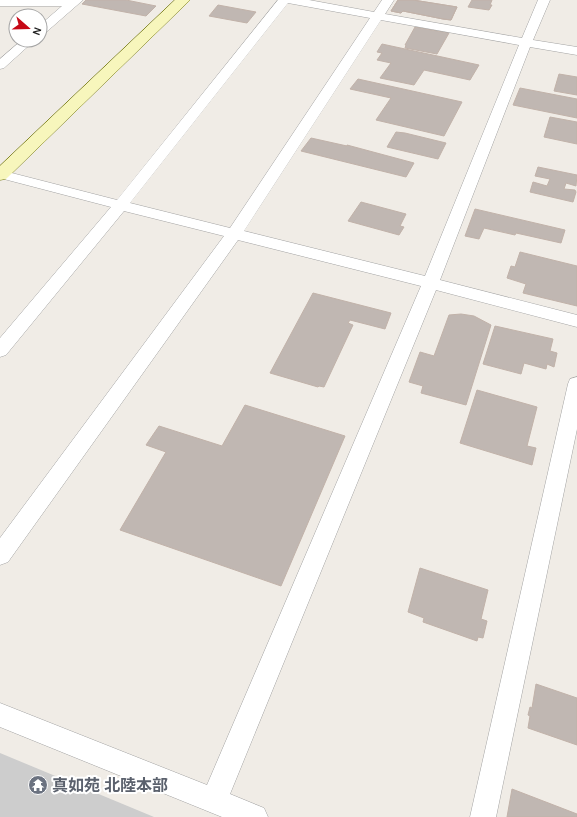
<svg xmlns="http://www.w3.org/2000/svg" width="577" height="817" font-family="Karla,'Noto Sans JP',sans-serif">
<rect width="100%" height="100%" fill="#f0ece6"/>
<path fill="#cdcdcd" d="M 0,753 L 154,817 L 0,817 Z"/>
<path fill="#c0b7b2" stroke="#c1b2a9" d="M 86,0 L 126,0 L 156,6 L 146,16 L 82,4 Z
M 398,0 L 413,0 L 457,7 L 451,20 L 443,19 L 403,11 L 401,13 L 391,11 Z
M 398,0 L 413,0 L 457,7 L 451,20 L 443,19 L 403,11 L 401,13 L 391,11 Z
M 472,0 L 492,0 L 490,5 L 492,5 L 489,10 L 468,7 Z
M 218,5 L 256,12 L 247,23 L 209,16 Z
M 415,27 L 449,33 L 437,54 L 405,48 L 406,45 L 405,45 Z
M 382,44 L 479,65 L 470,80 L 424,70 L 414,85 L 380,78 L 391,63 L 377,60 L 382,53 L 377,52 Z
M 559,74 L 577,77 L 577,95 L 554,91 Z
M 358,79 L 462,102 L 444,136 L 376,120 L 391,98 L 350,89 Z
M 520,88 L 577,99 L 577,118 L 513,105 Z
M 550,117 L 577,122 L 577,144 L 544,137 Z
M 396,132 L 405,133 L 446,143 L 438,159 L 387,147 Z
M 311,138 L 347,146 L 347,145 L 414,163 L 406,177 L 301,151 Z
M 538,167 L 577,175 L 576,186 L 566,183 L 564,189 L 575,190 L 576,192 L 573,202 L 530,192 L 533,182 L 547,186 L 550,179 L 535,176 Z
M 361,202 L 406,214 L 400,226 L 404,227 L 399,235 L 348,221 Z
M 475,209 L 565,230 L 561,243 L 516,233 L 515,235 L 484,228 L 479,239 L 465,236 Z
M 520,252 L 577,266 L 577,306 L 523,293 L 526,284 L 507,278 L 511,266 L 515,267 Z
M 313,293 L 391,313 L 385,329 L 350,320 L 348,323 L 353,325 L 324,387 L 319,386 L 318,387 L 270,373 Z
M 461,314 L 474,316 L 491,325 L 466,405 L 421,393 L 423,386 L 409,382 L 420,352 L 434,356 L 449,315 Z
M 495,326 L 553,339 L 550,351 L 557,353 L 554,367 L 547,364 L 546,369 L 524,363 L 521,374 L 483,364 Z
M 477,390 L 537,407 L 527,446 L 536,448 L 532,465 L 460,443 Z
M 245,405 L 345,436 L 281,586 L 120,530 L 166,452 L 146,445 L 159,426 L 222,446 Z
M 420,568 L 488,590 L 481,619 L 487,621 L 483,638 L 478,637 L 477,641 L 423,622 L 424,618 L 408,612 Z
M 536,684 L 577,698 L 577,745 L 528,728 L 530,716 L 528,715 L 530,707 L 532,708 Z
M 512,789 L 577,814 L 577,817 L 507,817 Z"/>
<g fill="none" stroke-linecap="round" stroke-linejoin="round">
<g stroke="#a3a3a3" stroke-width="1">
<path id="street" d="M 0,0 L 83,0 L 44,34 L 40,35 L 40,25 L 62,6 L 0,6 Z
M 278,0 L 309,0 L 374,12 L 382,0 L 394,0 L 385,14 L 522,38 L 538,0 L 550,0 L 533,40 L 577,47 L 577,55 L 530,47 L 440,280 L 577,315 L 577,327 L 436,290 L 230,794 L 264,808 L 268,817 L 222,817 L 0,727 L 0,703 L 207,785 L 421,286 L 238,240 L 8,562 L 0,565 L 0,538 L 224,236 L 124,211 L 6,355 L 0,357 L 0,338 L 111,207 L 0,178 L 0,170 L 117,200 ZM 288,3 L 370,18 L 230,228 L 130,203 ZM 381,20 L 519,45 L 425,276 L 244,231 Z
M 22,40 L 35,40 L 4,68 L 0,69 L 0,59 Z
M 577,377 L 577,429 L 496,817 L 470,817 L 568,384 L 570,379 Z"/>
</g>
<g stroke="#6f7309" stroke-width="1">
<path id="secondary" d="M 175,0 L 190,0 L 6,179 L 0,180 L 0,166 Z"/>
</g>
<use href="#street" fill="#fff" fill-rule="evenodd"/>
<use href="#secondary" fill="#f7f6bc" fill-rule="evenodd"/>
</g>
<defs>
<g id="temple-disc" transform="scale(1)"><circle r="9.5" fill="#6b7280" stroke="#fff"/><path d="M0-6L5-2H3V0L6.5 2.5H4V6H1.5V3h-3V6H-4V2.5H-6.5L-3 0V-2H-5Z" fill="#fff"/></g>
</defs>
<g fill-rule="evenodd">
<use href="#temple-disc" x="38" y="785"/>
</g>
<g text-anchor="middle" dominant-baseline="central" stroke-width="4" stroke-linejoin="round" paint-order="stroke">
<g font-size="16" font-weight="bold" fill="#5b616d" stroke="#fff" text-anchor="start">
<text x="52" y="785">真如苑 北陸本部</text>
</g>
</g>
<g transform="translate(28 28) rotate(110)"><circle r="19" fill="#ffffff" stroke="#a5a5a5"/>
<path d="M0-3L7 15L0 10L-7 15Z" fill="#c60816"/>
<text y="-6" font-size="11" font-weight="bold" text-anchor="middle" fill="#1f1f1f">N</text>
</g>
</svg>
